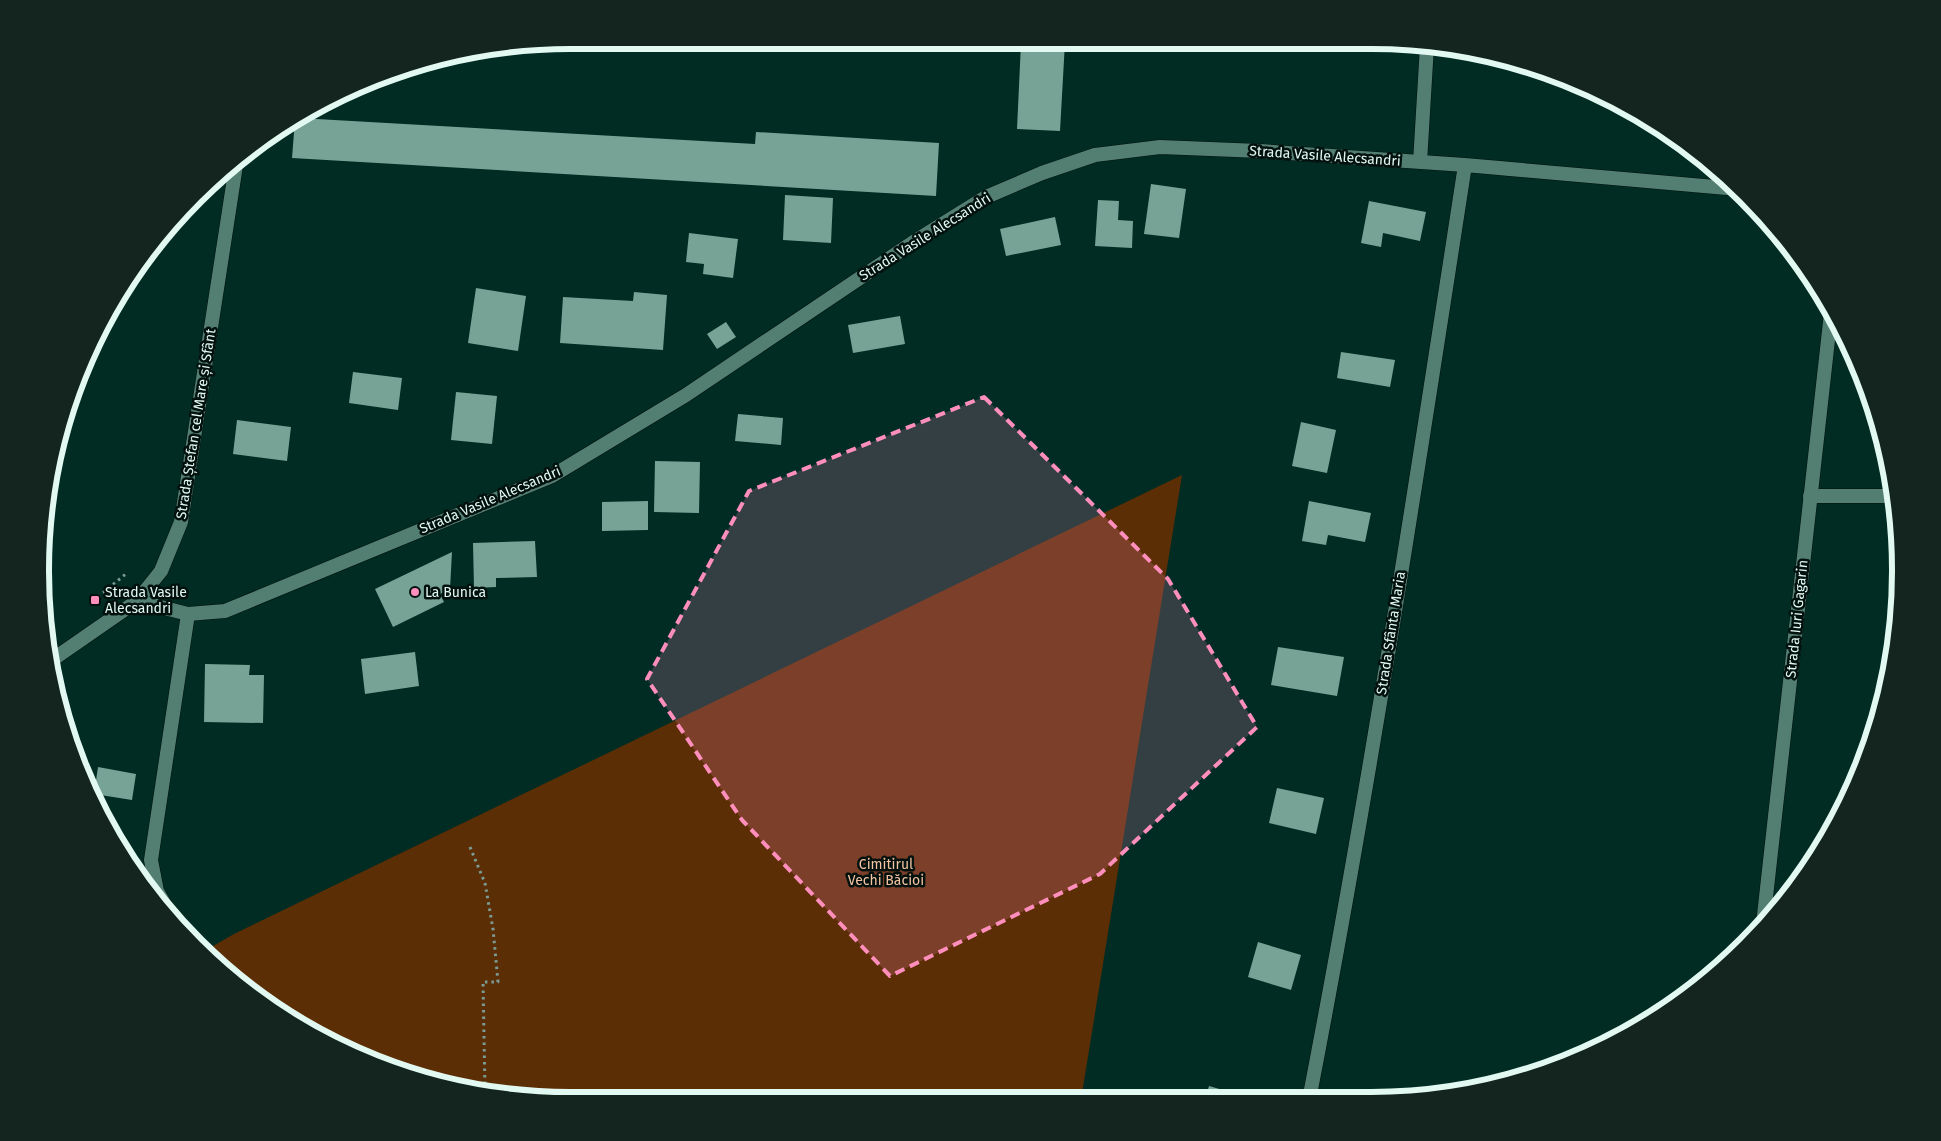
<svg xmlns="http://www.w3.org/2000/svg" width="1941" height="1141" font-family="'Fira Sans',sans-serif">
<rect width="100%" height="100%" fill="#002c23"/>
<path fill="#5c2e05" d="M 1182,475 L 1081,1100 L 536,1100 L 400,1073 L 276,1012 L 206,950 L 234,934 Z"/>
<path fill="#77a397" d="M 1065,42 L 1060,131 L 1017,129 L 1021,43 Z
M 299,118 L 755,144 L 756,132 L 939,143 L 936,196 L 292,158 L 295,120 Z
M 1151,184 L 1186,189 L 1179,238 L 1144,234 Z
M 785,195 L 833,198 L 831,243 L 783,240 Z
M 1098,200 L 1119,201 L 1118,220 L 1133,221 L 1132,248 L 1095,246 Z
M 1369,201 L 1426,212 L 1420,241 L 1383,233 L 1381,247 L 1361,243 Z
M 1055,217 L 1061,245 L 1006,256 L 1000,229 Z
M 689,233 L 738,239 L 733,278 L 703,274 L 704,264 L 686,262 Z
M 476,288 L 526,296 L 518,351 L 468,343 Z
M 634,292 L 667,295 L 663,350 L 560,343 L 563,297 L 633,301 Z
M 900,316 L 905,344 L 853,353 L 848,325 Z
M 726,322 L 736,337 L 717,349 L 707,334 Z
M 1341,352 L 1395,360 L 1390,387 L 1337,378 Z
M 353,372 L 402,378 L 398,410 L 349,403 Z
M 456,392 L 497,396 L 492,444 L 451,440 Z
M 738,414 L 783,418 L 781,445 L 735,441 Z
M 237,420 L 291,427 L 287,461 L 233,454 Z
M 1301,422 L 1336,430 L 1327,473 L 1292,466 Z
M 655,461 L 700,462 L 699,513 L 654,512 Z
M 648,501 L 648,530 L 602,531 L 602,502 Z
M 1309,501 L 1371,513 L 1365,542 L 1328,535 L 1326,545 L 1302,541 Z
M 535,541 L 537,577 L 496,578 L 496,587 L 474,588 L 473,543 Z
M 452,552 L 450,589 L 440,594 L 444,602 L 393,627 L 375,589 Z
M 1278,647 L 1344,657 L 1337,696 L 1271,685 Z
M 415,652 L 419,686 L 365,694 L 361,659 Z
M 205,664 L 250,665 L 249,675 L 264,675 L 263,723 L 204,722 Z
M 98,767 L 136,774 L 132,800 L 94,794 Z
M 1277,788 L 1324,798 L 1316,834 L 1269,823 Z
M 1258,942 L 1301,955 L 1291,990 L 1248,977 Z
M 1209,1086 L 1254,1099 L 1254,1100 L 1205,1100 Z"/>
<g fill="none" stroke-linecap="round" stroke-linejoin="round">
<g stroke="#00120d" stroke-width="15">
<path id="service" d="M 1810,496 L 1894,496
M 176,924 L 157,891 L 151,860 L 188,614"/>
</g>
<g stroke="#00120d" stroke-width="15">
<path id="minor" d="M 1420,162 L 1427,46
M 137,601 L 188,614 L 225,611 L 552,476 L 686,395 L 912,243 L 986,197 L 1042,173 L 1095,155 L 1160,147 L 1260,151 L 1465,165 L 1738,189
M 1763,924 L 1831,313
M 1309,1100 C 1369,790 1417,477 1465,165"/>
</g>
<g stroke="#00120d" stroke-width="15">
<path id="secondary" d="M 49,662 L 137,601 L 161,571 L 181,522 L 237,159"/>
</g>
<path stroke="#7b9c94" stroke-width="3" stroke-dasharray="2.5 4" stroke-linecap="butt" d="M 93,601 L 127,573
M 470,847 L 485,883 L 493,929 L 498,982 L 483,982 L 485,1090"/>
<use href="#service" stroke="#537e72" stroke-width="14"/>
<use href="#minor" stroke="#537e72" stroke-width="14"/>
<use href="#secondary" stroke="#537e72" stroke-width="14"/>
</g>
<path fill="#fe8ebc" fill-opacity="0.2" stroke="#fe8ebc" stroke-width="4" stroke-dasharray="10 6" stroke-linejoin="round" d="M 984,397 L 1168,579 L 1257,727 L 1100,874 L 890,976 L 742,820 L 647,679 L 749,491 Z"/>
<g fill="#fe8ebc" stroke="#02110d" stroke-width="2">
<circle cx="415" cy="592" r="5"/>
<rect x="90" y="595" width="10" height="10" rx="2.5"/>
</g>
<g text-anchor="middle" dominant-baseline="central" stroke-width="5" stroke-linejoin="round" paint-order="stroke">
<g font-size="14" fill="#e2f9f2" stroke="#02110d">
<text transform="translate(1325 156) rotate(4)">Strada Vasile Alecsandri</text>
<text transform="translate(925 237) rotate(-32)">Strada Vasile Alecsandri</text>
<text transform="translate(196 424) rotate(-81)">Strada Ștefan cel Mare și Sfânt</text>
<text transform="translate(490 500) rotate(-23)">Strada Vasile Alecsandri</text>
<text transform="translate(1797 619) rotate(-84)">Strada Iuri Gagarin</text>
<text transform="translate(1391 633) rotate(-81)">Strada Sfânta Maria</text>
</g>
<g font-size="14" fill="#e2f9f2" stroke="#02110d" text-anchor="start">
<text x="105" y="592">Strada Vasile<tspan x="105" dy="16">Alecsandri</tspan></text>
<text x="425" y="592">La Bunica</text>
</g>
<g font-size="14" fill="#f3c3a3" stroke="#02110d">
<text x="886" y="864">Cimitirul<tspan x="886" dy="16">Vechi Băcioi</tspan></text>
</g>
</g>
<path d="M0 0H1941V1141H0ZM570 49H1371A521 521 0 0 1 1892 570V571A521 521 0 0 1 1371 1092H570A521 521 0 0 1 49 571V570A521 521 0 0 1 570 49Z" fill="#14241f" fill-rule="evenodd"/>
<path fill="none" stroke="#e2f9f2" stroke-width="6" d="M570 49H1371A521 521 0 0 1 1892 570V571A521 521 0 0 1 1371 1092H570A521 521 0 0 1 49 571V570A521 521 0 0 1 570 49Z"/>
</svg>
